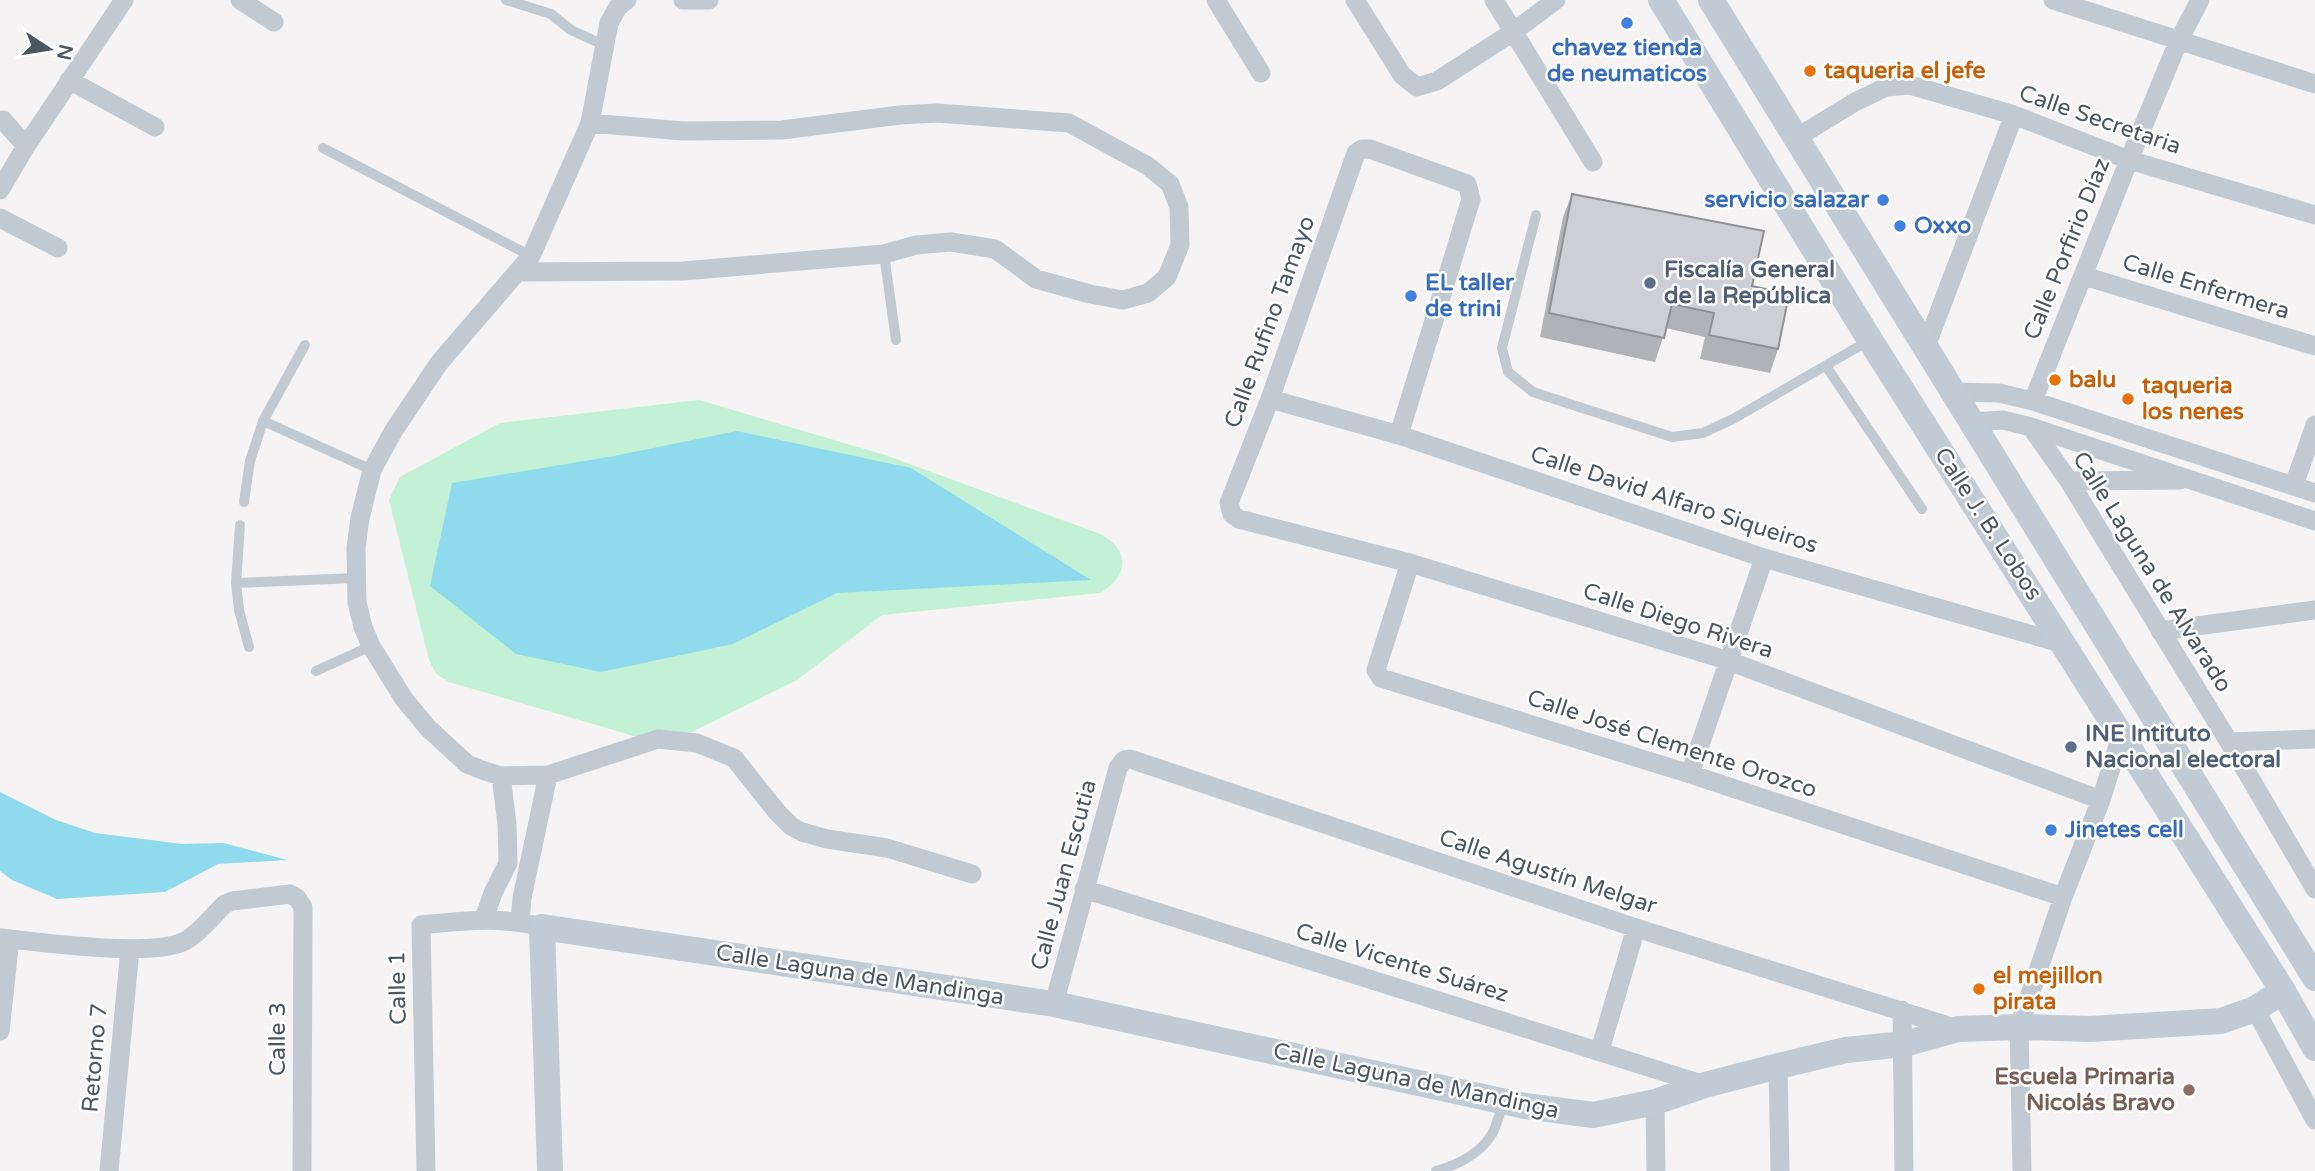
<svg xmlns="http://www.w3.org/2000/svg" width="2315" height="1171" font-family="'Varela Round',sans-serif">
<rect width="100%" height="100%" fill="#f5f3f3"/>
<path fill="#c3f1d5" d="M 699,400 L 885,455 L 1103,535 C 1107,539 1113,542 1116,546 C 1131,564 1117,584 1100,593 L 882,615 L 797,680 L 676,740 L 658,743 L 449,682 L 436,674 L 429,660 L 389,500 L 400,477 L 500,423 Z"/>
<path fill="#90daee" d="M 737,431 L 911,468 L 1091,580 L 837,593 L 733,644 L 601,672 L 516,654 L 430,586 L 452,483 L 614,456 Z
M 0,792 L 56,820 L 95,833 L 182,844 L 224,843 L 287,860 L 218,864 L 165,892 L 57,899 L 12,880 L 0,871 Z"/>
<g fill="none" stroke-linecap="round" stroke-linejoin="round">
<path stroke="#c1cad2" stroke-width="10" d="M 506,0 L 551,14 L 571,30 L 606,46
M 323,148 L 531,256
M 1536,215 L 1502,348 L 1508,372 L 1533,392 L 1672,437 L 1703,433 L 1733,419 L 1870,340
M 884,254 L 896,340
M 1826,366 L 1922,509
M 263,421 L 372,470
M 244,502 L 250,461 L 263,421 L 305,345
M 240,525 L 236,583 L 239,610 L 249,647
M 236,583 L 356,578
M 316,671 L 371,646
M 1436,1171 C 1457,1165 1480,1154 1492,1134 C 1497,1125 1500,1112 1504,1102"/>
<path stroke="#c1cad2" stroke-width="19" d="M 240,0 L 274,22
M 627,0 L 618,7 L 609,23 L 590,123 L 531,256 L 439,363 L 394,430 L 372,470 L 360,518 L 356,548 L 357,602 L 363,627 L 371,646 L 404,699 L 428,728 L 467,764 L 482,770 L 501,776 L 548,775 L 658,739 L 697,743 L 734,758 L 777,812 L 791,826 L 802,832 L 827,839 L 887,848 L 972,874
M 683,0 L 709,0
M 1216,0 L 1261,73
M 1355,0 L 1402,75 L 1417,87 L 1437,81 L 1513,32 L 1556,0
M 1494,0 L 1593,162
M 2053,0 L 2315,84
M 69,80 L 155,127
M 0,121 L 3,120 L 26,146
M 1796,138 L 1855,102 L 1886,87 L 1910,85 L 2014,115 L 2129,160 L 2315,215
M 0,190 L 26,146 L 124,0
M 0,218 L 58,248
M 517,272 L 683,271 L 884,254 L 916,245 L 951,242 L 995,249 L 1036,279 L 1090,294 L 1123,300 L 1148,293 L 1167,277 L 1180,245 L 1179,207 L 1170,184 L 1148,166 L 1069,123 L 937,113 L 900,115 L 782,130 L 683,131 L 590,123
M 2084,276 L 2315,346
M 1925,349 L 2014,115
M 1952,392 L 1999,393 L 2033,401 L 2315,493
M 1270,399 L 1399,435 L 1764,558 L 2064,644
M 2033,401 L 2129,160 L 2179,40 L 2200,0
M 1971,422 L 2003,420 L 2031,427 L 2315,521
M 2031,427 L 2069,481 L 2229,742 L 2315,889
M 1399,435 L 1471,199 L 1467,184 L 1370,149 L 1362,149 L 1356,153 L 1270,399 L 1229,503 L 1232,514 L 1239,519 L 1410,563 L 1729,661 L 2101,800
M 2069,481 L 2180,480
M 2294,485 L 2315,425
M 1410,563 L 1376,670 L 1381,678 L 1690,774 L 2063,897
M 2160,631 L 2315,610
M 2229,742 L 2315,739
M 1690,774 L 1764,558
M 1084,889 L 1705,1085
M 484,919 L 493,893 L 508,863 L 507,824 L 501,776
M 520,921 L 522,898 L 548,775
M 0,938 C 41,942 152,958 185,941 C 200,933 213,915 225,904 L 232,901 L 290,894 L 297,898 L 303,907 L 302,1171
M 1054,1004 L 1118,768 L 1124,760 L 1130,759 L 1636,928 L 1958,1029
M 2255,1009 L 2315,1120
M 1902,1010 L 1904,1171
M 0,1031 L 10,939
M 1600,1050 L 1636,928
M 1778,1066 L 1780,1171
M 1655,1102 L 1656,1171
M 109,1171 L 130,949
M 426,1171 L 421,925 C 463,921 501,916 542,927
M 2022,1171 L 2019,1027 L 2063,897 L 2101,800 L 2121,736"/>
<path stroke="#c1cbd6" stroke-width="26" d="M 1661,0 L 1870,340 L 2283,991 L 2315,1048
M 1711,0 L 2315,978
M 550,1171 L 542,927 L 1054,1004 L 1525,1106 L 1593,1115 L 1655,1102 L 1705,1085 L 1778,1066 L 1846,1050 L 1904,1044 L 1958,1029 L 2019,1027 L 2090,1029 L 2221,1021 L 2255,1009 L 2283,991"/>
</g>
<path fill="#b0b2b7" d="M 1572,194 L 1752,286 L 1778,349 L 1770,373 L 1700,359 L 1705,337 L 1666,328 L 1655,362 L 1540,337 L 1563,217 Z"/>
<path fill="#cdcfd5" stroke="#909195" stroke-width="2" d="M 1572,194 L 1764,231 L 1752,286 L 1789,294 L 1778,349 L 1709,335 L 1714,313 L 1672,304 L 1664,338 L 1549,313 Z"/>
<g fill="#3f7fe0" stroke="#fff" stroke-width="2.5">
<circle cx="1627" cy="23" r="7"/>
<circle cx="1883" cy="200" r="7"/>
<circle cx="1900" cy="226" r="7"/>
<circle cx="1411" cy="296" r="7"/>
<circle cx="2051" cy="830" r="7"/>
</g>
<g fill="#e8710a" stroke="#fff" stroke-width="2.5">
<circle cx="1810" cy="71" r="7"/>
<circle cx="2055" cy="380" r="7"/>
<circle cx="2128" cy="399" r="7"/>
<circle cx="1979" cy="989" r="7"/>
</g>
<g fill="#5c6f8a" stroke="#fff" stroke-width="2.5">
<circle cx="1650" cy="283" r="7"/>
<circle cx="2071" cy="747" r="7"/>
</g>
<circle fill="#8d6e63" stroke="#fff" stroke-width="2.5" cx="2189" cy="1090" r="7"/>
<g text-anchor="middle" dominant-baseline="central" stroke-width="5" stroke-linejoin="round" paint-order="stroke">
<g font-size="23" font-weight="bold" fill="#366cbe" stroke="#fff" text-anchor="start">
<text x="1627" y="48" text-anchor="middle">chavez tienda<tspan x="1627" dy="26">de neumaticos</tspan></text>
<text x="1869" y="200" text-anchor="end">servicio salazar</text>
<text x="1914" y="226">Oxxo</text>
<text x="1425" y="283">EL taller<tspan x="1425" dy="26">de trini</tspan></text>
<text x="2065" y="830">Jinetes cell</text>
</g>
<g font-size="23" font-weight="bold" fill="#c56008" stroke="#fff" text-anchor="start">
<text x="1824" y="71">taqueria el jefe</text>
<text x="2069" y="380">balu</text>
<text x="2142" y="386">taqueria<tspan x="2142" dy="26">los nenes</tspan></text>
<text x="1993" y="976">el mejillon<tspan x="1993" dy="26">pirata</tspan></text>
</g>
<g font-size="23" fill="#4a5661" stroke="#fff">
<text transform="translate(2100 120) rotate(19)">Calle Secretaria</text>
<text transform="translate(2067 249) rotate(-68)">Calle Porfirio Díaz</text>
<text transform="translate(2206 287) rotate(17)">Calle Enfermera</text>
<text transform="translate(1270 322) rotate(-70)">Calle Rufino Tamayo</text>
<text transform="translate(1674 500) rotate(18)">Calle David Alfaro Siqueiros</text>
<text transform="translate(1988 524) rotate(57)">Calle J. B. Lobos</text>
<text transform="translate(2152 572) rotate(58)">Calle Laguna de Alvarado</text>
<text transform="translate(1678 621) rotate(18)">Calle Diego Rivera</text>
<text transform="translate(1672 744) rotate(18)">Calle José Clemente Orozco</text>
<text transform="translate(1548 872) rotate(18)">Calle Agustín Melgar</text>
<text transform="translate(1064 875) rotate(-75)">Calle Juan Escutia</text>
<text transform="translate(1402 963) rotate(17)">Calle Vicente Suárez</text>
<text transform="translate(860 975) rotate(9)">Calle Laguna de Mandinga</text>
<text transform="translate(398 988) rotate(-91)">Calle 1</text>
<text transform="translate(278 1039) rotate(-90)">Calle 3</text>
<text transform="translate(95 1058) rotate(-85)">Retorno 7</text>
<text transform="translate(1416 1081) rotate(12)">Calle Laguna de Mandinga</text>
</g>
<g font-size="23" font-weight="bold" fill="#4e5e75" stroke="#fff" text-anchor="start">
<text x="1664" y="270">Fiscalía General<tspan x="1664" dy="26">de la República</tspan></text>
<text x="2085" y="734">INE Intituto<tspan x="2085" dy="26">Nacional electoral</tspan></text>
</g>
<g font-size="23" font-weight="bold" fill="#785e54" stroke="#fff" text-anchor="end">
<text x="2175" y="1077">Escuela Primaria<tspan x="2175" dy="26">Nicolás Bravo</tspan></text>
</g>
</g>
<g transform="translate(49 49) rotate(102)" stroke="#ffffff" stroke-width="5" paint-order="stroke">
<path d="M0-5L12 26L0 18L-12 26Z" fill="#4a5661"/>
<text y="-10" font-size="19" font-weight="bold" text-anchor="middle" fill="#4a5661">N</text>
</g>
</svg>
